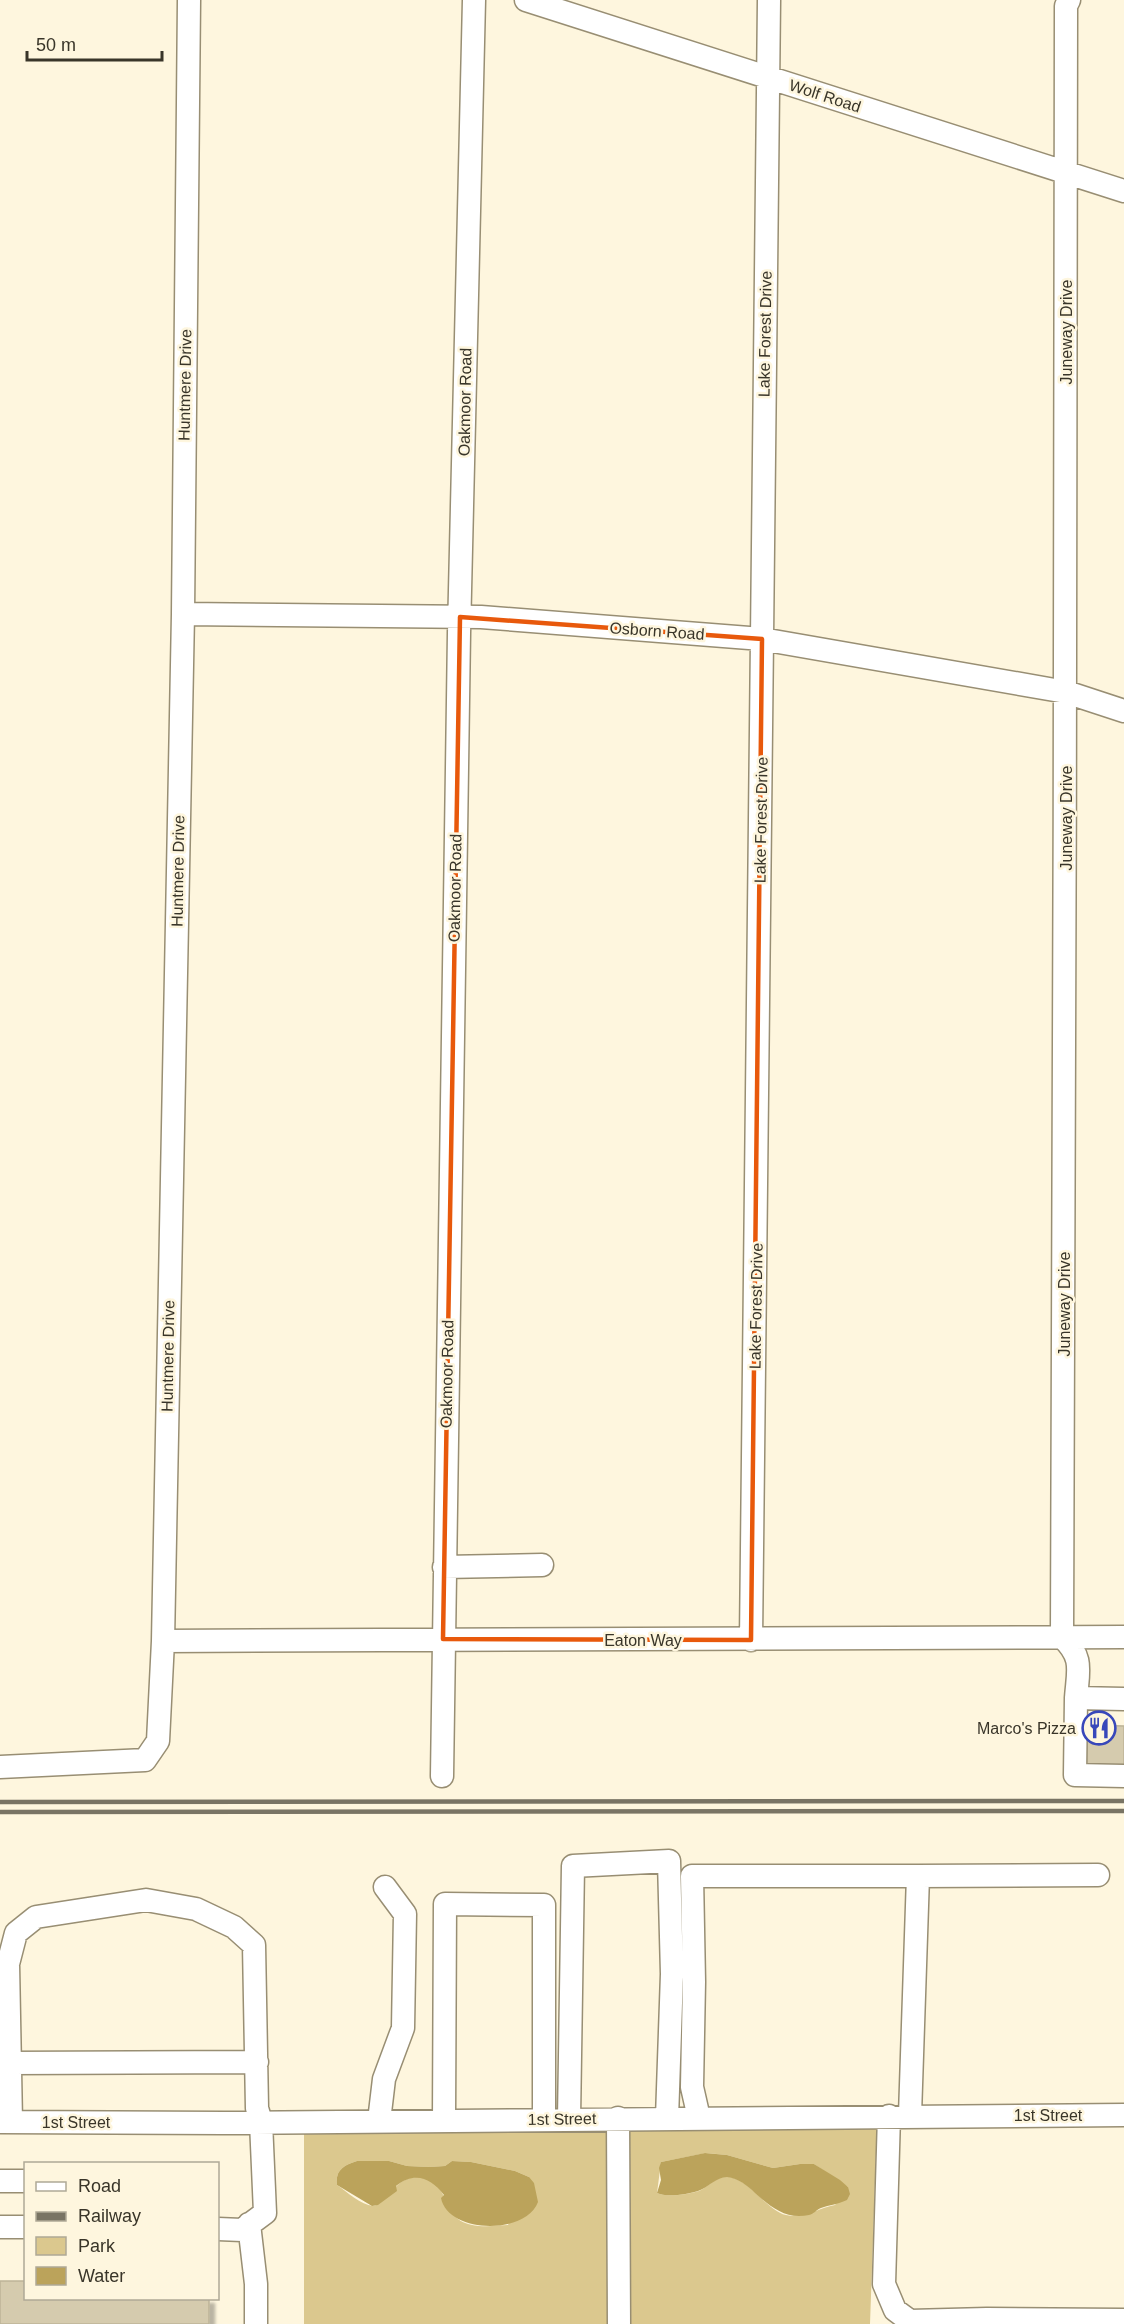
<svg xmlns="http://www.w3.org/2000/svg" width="1124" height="2324" font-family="Helvetica,sans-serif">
<defs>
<filter id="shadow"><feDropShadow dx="5.5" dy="5.5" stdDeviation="1.5" flood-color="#0004"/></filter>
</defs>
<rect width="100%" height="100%" fill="#fef6de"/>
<path fill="#dbc88e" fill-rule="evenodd" d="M 877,2125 L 870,2324 L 304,2324 L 304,2129 ZM 706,2153 L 727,2155 L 773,2168 L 800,2164 L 814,2164 L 848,2187 L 835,2205 C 818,2208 805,2219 786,2215 C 765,2210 747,2174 723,2177 C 714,2178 707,2188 699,2191 C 689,2194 667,2198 657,2193 L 661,2162 ZM 357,2161 L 389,2161 L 407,2166 L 429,2167 L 445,2166 L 452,2161 L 471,2162 L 515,2171 L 529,2177 L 508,2225 C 494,2226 470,2229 458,2219 C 444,2207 446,2184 423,2178 C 397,2171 386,2206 373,2206 C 361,2205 347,2192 337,2185 C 335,2170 344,2165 357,2161 Z"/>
<path fill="#bba35b" d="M 705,2153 L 727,2155 L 773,2168 L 800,2164 L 814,2164 L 840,2180 L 848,2187 L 850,2194 L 847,2200 C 839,2204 829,2205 821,2208 C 816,2210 814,2214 809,2215 C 786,2220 771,2207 755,2193 C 748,2186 738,2178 727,2177 C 716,2177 709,2187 698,2191 C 688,2194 667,2198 657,2193 L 661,2180 L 659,2168 L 661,2162 Z
M 357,2161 L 389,2161 L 407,2166 L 429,2167 L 445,2166 L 452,2161 L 471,2162 L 515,2171 L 529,2177 L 534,2183 L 538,2202 C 526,2235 448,2234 441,2198 L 444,2195 C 431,2178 415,2171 396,2186 L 397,2191 L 378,2205 L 372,2206 L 337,2185 C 335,2170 344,2165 357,2161 Z"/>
<path fill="#d5cbae" stroke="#bdb498" stroke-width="1.5" filter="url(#shadow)" d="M 1082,1725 L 1124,1726 L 1124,1770 L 1081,1769 Z
M 0,2281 L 26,2281 L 26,2298 L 209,2298 L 209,2324 L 0,2324 Z"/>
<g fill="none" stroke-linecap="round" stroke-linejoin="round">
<g stroke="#988e73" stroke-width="25">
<path id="minor" d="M 526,0 L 1124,191
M 1069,0 L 1066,6 C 1064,550 1066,1093 1062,1637 C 1084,1658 1078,1670 1076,1698 L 1124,1699
M 183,614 L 481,617 L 762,639 L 1066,692 L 1124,711
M 444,1567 L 542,1565
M 751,1640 L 769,0
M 163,1641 L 1124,1637
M 1076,1698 L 1075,1775 L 1124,1776
M 0,1767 L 145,1760 L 158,1741 L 163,1641 L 183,614 L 189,0
M 442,1776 L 459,633 L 474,0
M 918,1876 L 1098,1875
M 0,1964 L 8,1964 L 11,2122
M 8,1964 L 16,1933 L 36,1917 L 146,1900 L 196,1909 L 234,1927 L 254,1945 L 257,2108 L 261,2122 L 265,2213 L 242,2230 L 218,2229
M 10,2063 L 257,2062
M 889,2116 L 884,2284 L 895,2310 L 910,2321
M 618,2118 L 619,2324
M 699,2118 L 692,2087 L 694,1982 L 692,1876 L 918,1876 L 910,2115
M 569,2119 L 573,1866 L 669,1861 L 672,1974 L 667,2118
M 444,2120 L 445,1904 L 544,1905 L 544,2119
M 379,2121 L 384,2079 L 403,2028 L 405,1914 L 385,1887
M 0,2122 L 224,2123 L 1124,2115
M 0,2181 L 26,2181
M 249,2224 L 256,2284 L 256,2324
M 0,2227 L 26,2227
M 909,2324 L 910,2321 L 987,2319 L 1124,2320"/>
</g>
<use href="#minor" stroke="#fff" stroke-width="22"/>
<path stroke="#797464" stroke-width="4.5" d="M 0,1802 L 1124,1801
M 0,1812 L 1124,1811"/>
</g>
<path fill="none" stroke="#e8590c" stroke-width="4.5" stroke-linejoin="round" d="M 460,617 L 762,639 L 751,1640 L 443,1639 Z"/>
<defs>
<g id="restaurant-ring" transform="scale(1.725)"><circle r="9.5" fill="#fef6de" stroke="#3847ba" stroke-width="1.5"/><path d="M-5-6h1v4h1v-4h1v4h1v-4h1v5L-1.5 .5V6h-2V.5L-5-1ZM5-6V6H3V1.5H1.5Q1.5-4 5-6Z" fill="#3847ba"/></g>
</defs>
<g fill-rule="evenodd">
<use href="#restaurant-ring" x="1099" y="1728"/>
</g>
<g text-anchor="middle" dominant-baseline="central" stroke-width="5" stroke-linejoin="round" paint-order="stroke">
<g font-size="16" fill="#393529" stroke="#fef6de">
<text transform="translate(825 96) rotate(18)">Wolf Road</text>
<text transform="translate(1066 332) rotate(-90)">Juneway Drive</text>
<text transform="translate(765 334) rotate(-89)">Lake Forest Drive</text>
<text transform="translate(185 385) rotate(-89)">Huntmere Drive</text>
<text transform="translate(465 402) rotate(-89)">Oakmoor Road</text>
<text transform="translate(657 631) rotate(4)">Osborn Road</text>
<text transform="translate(1066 818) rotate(-90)">Juneway Drive</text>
<text transform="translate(761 820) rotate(-89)">Lake Forest Drive</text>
<text transform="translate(178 871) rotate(-89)">Huntmere Drive</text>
<text transform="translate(455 888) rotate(-89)">Oakmoor Road</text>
<text transform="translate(1064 1304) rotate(-90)">Juneway Drive</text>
<text transform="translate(756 1306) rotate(-89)">Lake Forest Drive</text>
<text transform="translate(168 1356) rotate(-89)">Huntmere Drive</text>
<text transform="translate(447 1374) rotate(-89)">Oakmoor Road</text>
<text x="643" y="1640">Eaton Way</text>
<text x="1048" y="2115">1st Street</text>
<text transform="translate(562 2119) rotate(-1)">1st Street</text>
<text x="76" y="2122">1st Street</text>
</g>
<g font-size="16" fill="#393529" stroke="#fef6de" text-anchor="end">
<text x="1076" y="1728">Marco's Pizza</text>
</g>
</g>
<rect x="24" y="2162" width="195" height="138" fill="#fef6de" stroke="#afa996" stroke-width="1.5"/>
<rect x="36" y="2182" width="30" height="9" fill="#ffffff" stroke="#afa996" stroke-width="1.5"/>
<text x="78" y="2192" font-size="18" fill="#393529">Road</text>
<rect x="36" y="2212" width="30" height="9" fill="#797464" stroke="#afa996" stroke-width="1.5"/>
<text x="78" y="2222" font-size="18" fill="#393529">Railway</text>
<rect x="36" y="2237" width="30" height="18" fill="#dbc88e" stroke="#afa996" stroke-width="1.5"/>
<text x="78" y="2252" font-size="18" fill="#393529">Park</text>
<rect x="36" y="2267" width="30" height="18" fill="#bba35b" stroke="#afa996" stroke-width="1.5"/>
<text x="78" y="2282" font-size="18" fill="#393529">Water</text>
<path d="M27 51v9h135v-9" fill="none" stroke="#393529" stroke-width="3"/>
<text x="36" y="51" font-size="18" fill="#393529" stroke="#fef6de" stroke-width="4.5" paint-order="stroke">50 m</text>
</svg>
